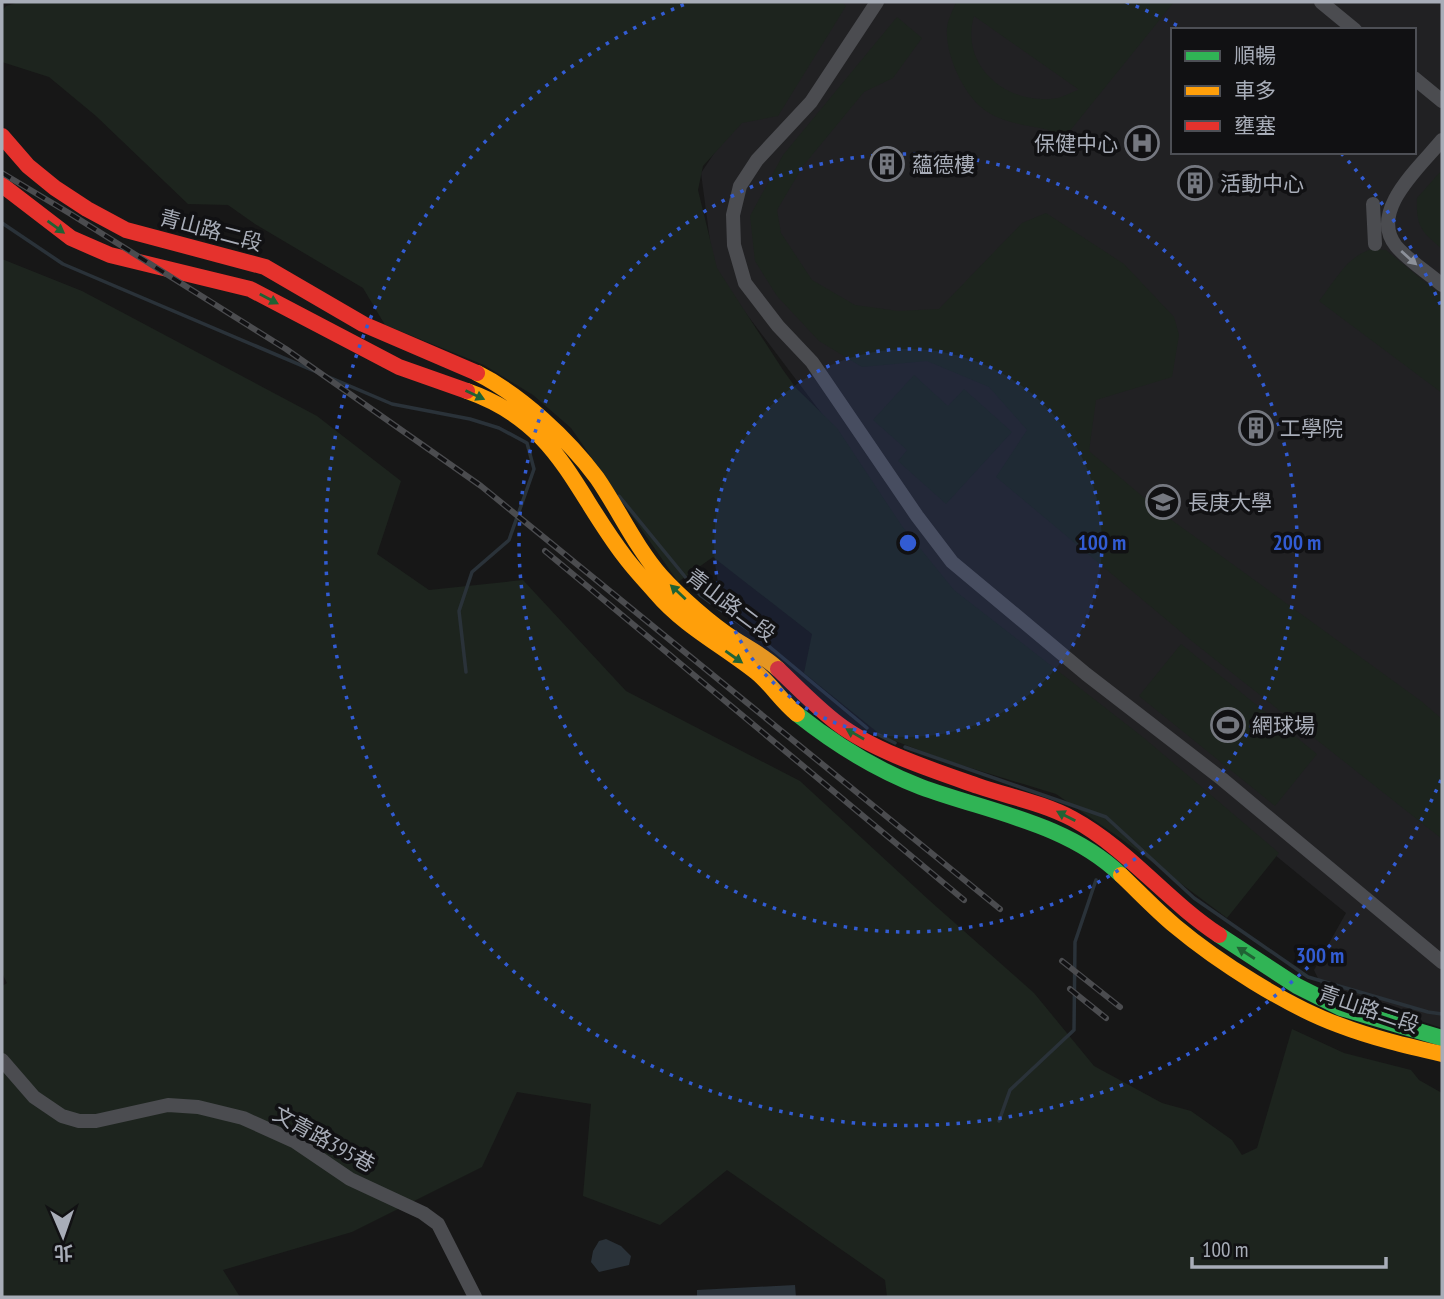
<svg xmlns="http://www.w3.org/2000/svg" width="1444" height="1299" font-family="'PT Sans Narrow','Noto Sans TC',sans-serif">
<rect width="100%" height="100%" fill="#171717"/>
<path fill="#212123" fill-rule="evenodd" d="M 815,2 L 1442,2 L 1442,1028 L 1323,989 L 1314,970 L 1346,913 L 936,578 L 831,426 L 714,271 L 701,173 ZM 1173,30 L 1414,30 L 1414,152 L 1173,152 Z"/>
<path fill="#1d241e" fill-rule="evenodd" d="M 19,2 L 842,2 L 846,6 L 778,116 L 742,123 L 703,166 L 698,190 L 717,268 L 783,370 L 796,388 L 837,428 L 902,526 L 954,590 L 1144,738 L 1279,853 L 1227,918 L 1120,838 L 1056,794 L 948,761 L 882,736 L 804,673 L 812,634 L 713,557 L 678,582 L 571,428 L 533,395 L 484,365 L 385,325 L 363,288 L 255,224 L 228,205 L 188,204 L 96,116 L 49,77 L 2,62 L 2,11 L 6,6 Z
M 956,2 L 1174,2 L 1052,153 L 1038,143 L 1049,130 C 1027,125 999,123 981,107 C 962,91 945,53 947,28 C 948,19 953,10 956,2 ZM 974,16 L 1078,89 L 1078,90 C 1072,92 1065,96 1058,98 C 1009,107 959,67 974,16 Z
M 897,17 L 922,38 L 893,78 L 864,92 L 803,166 L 777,210 L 781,233 L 812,280 L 855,305 L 898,311 L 939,309 L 1022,223 L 1046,213 L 1124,264 L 1174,317 L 1179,335 L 1172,377 L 1096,400 L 1089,451 L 1162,513 L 1421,701 L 1442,719 L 1442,839 L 1193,642 L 996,477 L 1027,430 L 989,387 L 927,361 L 862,367 L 819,341 L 777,296 L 755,261 L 750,216 L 783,155 Z
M 1442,170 L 1442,249 C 1421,231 1416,227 1417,198 Z
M 1372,249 L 1386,250 L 1442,296 L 1442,393 L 1319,301 C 1335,281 1347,256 1372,249 Z
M 2,259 L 82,291 L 317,416 L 401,481 L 377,554 L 429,590 L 523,580 L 626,691 L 800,781 L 930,901 L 1034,993 L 1094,1066 L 1162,1103 L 1191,1111 L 1232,1140 L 1242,1155 L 1257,1148 L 1292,1029 L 1344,1053 L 1411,1070 L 1419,1080 L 1442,1093 L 1442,1297 L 887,1297 L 885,1280 L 727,1170 L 660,1225 L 583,1196 L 591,1104 L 517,1092 L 482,1167 L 352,1232 L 223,1270 L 240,1297 L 2,1297 L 2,986 L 7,983 L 2,973 Z
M 914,375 L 948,406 L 964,389 L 1012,432 L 946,504 L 898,461 L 907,450 L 873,420 Z
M 1181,644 L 1317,754 L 1275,806 L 1139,696 Z"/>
<path fill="#2a3239" d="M 606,1239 L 621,1246 L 631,1256 L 629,1265 L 599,1272 L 591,1262 L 593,1251 L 599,1241 Z
M 795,1285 L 796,1297 L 697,1297 L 697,1290 Z"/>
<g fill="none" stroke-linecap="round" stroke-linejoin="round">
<path stroke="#2a3239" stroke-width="3.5" d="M 2,223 L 63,264 L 392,404 L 470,419 L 499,428 L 527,443 L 534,469 L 509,540 L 472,572 L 459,611 L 466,672
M 619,496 L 700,595 L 753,633 L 867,728
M 877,734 L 895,743
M 905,747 L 1106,817 L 1194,898 L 1308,977 L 1428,1012 L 1442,1014
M 999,1121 L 1010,1090 L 1074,1030 L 1075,942 L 1096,880"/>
<path stroke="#4b4c50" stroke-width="14" d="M 877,2 L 811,102 L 757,160 L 740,186 L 733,215 L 734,245 L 745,283 L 778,326 L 812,362 L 917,516 L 952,562 L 1086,674 L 1222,779 L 1442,962
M 1321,2 L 1355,30
M 1414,78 L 1442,101
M 1442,140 C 1421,166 1368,211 1396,246 C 1409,261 1427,272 1442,285
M 1373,204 L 1375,244
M 2,1060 L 34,1097 L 62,1116 L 79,1121 L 96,1121 L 168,1105 L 198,1107 L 243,1118 L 294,1141 L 350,1179 L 423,1213 L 438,1224 L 475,1297"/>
<path stroke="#30b455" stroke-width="16" d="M 797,714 C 836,745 874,769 921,787 C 989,812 1067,823 1121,875
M 1219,935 L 1297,986 L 1341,1008 L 1442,1038"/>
<path stroke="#ff9f0a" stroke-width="16" d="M 477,373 C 521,395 568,439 597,478 C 619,510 635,546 661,576 C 679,596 712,625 734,639 C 750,649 764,656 778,669
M 467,391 C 558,423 572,488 625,557 C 634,569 645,581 656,593 C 684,626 722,645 756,672 C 771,684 781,701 797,714
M 1121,875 C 1139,892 1156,910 1175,926 C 1218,962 1287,1006 1339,1025 C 1373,1038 1407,1046 1442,1054"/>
<path stroke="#e5322d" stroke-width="16" d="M 2,136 L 28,166 L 55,188 L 87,209 L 126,230 L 265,267 L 363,324 L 477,373
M 2,185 L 71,238 L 110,255 L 250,289 L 399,367 L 467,391
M 778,669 C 797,687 816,707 837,723 C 873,751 935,771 978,786 C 1010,797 1043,803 1073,819 C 1128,849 1167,901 1219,935"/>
<g stroke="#4b4c4f" stroke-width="6">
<path id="rail" d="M 2,173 L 69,213 L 286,349 L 481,486 L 1000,909
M 545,551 L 964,900
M 1062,961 L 1120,1007
M 1070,989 L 1106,1018"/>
</g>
<use href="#rail" stroke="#111113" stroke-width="3.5" stroke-dasharray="10" stroke-linecap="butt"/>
</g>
<defs><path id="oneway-solid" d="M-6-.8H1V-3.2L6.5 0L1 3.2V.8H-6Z" transform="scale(1.75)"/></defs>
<g fill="#206234">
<use href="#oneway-solid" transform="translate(56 227) rotate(36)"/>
<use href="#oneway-solid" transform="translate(269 299) rotate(28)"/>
<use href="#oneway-solid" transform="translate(475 395) rotate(25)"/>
<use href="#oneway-solid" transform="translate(678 592) rotate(-137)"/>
<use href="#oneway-solid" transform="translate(734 657) rotate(35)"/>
<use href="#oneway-solid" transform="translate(855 734) rotate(-150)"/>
<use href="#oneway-solid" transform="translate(1066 816) rotate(-153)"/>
<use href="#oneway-solid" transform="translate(1246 953) rotate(-147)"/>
</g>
<use fill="#8c9099" href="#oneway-solid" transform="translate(1409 258) rotate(42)"/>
<circle cx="908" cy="543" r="194" fill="#325cd3" fill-opacity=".12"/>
<g fill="none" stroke="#325cd3" stroke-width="3.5" stroke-dasharray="3.5 7">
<circle cx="908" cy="543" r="194"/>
<circle cx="908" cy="543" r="389"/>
<path d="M1441 780A583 583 0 1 1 690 2M1126 2A583 583 0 0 1 1182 28M1341 153A583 583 0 0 1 1441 306"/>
</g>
<defs>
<g id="hospital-ring" transform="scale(1.75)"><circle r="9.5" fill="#111113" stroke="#757880" stroke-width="1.5"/><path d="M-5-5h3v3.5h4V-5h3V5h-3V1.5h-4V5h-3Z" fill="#757880"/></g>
<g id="building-ring" transform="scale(1.75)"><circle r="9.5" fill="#111113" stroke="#757880" stroke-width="1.5"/><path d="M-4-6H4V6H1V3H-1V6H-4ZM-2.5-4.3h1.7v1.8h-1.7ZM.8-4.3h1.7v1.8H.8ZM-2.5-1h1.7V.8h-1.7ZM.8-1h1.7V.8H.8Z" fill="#757880"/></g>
<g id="university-ring" transform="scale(1.75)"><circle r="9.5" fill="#111113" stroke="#757880" stroke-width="1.5"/><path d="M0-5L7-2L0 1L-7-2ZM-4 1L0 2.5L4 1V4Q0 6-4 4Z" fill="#757880"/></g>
<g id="stadium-ring" transform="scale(1.75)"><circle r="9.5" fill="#111113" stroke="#757880" stroke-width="1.5"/><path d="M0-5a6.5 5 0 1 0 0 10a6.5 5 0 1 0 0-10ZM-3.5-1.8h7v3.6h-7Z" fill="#757880"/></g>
</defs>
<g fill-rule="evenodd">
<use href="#hospital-ring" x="1142" y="143"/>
<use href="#building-ring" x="887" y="164"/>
<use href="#building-ring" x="1195" y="183"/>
<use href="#building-ring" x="1256" y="428"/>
<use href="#university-ring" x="1163" y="502"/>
<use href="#stadium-ring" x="1228" y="725"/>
</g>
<g text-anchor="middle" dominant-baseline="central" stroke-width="7" stroke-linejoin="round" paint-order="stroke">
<g font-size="21" fill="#a8adb8" stroke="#111113" text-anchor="start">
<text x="1118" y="143" text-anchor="end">保健中心</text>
<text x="912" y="164">蘊德樓</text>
<text x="1220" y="183">活動中心</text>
<text x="1280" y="428">工學院</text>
<text x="1188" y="502">長庚大學</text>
<text x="1252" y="725">網球場</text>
</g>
<g font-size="21" fill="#a8adb8" stroke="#111113">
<text transform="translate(211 230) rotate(15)">青山路二段</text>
<text transform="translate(731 605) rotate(37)">青山路二段</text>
<text transform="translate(1369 1009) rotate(19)">青山路二段</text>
<text transform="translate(324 1139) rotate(29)">文青路395巷</text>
</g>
</g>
<circle cx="908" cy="543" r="10" fill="#325cd3" stroke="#111113" stroke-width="3.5"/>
<g font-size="21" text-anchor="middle" font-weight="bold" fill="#325cd3" stroke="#111113" stroke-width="7" stroke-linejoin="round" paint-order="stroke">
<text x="1102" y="550">100 m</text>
<text x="1297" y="550">200 m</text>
<text x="1320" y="963">300 m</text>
</g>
<rect width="1444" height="1299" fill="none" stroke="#a8adb8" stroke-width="7"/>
<rect x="1171" y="28" width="245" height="126" fill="#111113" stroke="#4d4f55" stroke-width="2"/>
<rect x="1185" y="51" width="35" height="10" fill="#30b455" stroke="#4d4f55" stroke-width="2"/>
<text x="1234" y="63" font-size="21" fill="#a8adb8">順暢</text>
<rect x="1185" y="86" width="35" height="10" fill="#ff9f0a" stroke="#4d4f55" stroke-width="2"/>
<text x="1234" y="98" font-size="21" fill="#a8adb8">車多</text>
<rect x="1185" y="121" width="35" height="10" fill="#e5322d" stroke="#4d4f55" stroke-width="2"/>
<text x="1234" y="133" font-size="21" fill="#a8adb8">壅塞</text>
<g transform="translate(63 1236) rotate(178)" stroke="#111113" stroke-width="5" paint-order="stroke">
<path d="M0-5L12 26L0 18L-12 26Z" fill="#a8adb8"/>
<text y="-10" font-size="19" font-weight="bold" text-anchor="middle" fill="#a8adb8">北</text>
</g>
<path d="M1192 1257v10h194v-10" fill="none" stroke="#a8adb8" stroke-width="3.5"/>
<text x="1202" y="1257" font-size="21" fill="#a8adb8" stroke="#111113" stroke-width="5" paint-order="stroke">100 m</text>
</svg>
